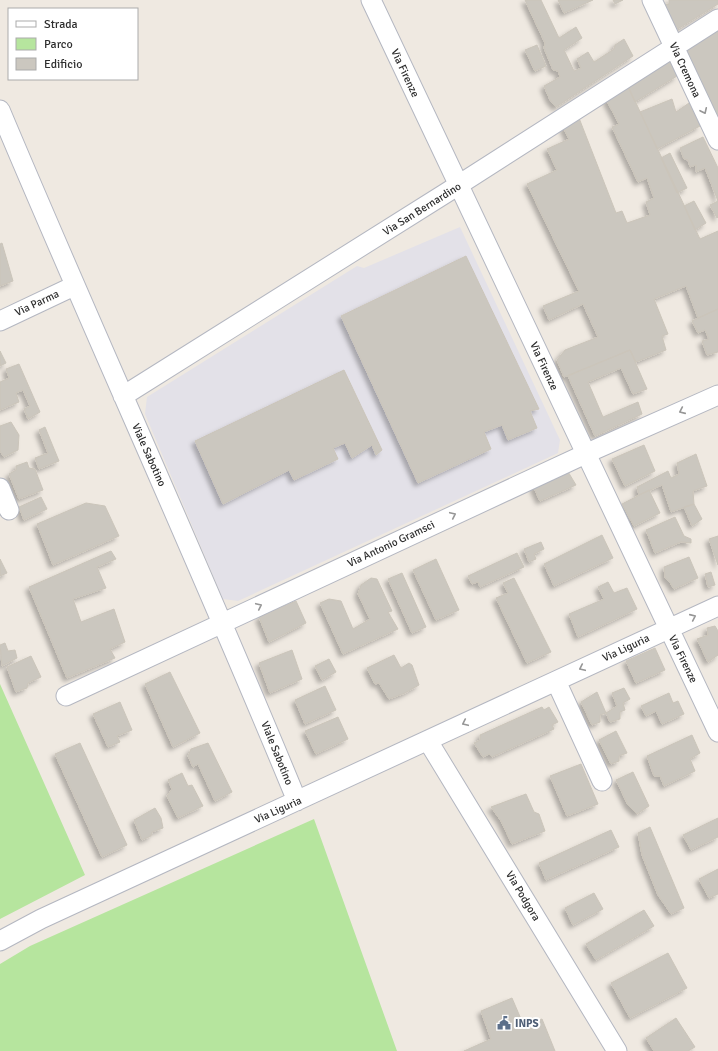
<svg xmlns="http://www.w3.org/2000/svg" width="718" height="1051" font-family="Signika,sans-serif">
<defs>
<filter id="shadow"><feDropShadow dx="-3.5" dy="3.5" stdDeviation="2" flood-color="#0004"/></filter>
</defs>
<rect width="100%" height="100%" fill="#efe9e1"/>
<path fill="#e3e1e8" d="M 460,227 L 560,440 L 558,453 L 238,601 L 223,599 L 145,414 L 147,397 L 357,266 L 364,268 Z"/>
<path fill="#b6e59e" d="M 0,684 L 85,875 L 0,919 Z
M 314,819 L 397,1051 L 0,1051 L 0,964 L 30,946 Z"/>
<path fill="#cbc7bf" stroke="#cbc5ba" filter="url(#shadow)" d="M 525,0 L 541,0 L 559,38 L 576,27 L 582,38 L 564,50 L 574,71 L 581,68 L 577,59 L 588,52 L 594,62 L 614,49 L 615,45 L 624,39 L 633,56 L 556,107 L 550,100 L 544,86 L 560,77 L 558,71 L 553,70 L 544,48 L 545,43 Z
M 558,0 L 593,0 L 564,13 Z
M 613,0 L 623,0 L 615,4 Z
M 669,0 L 718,0 L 718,4 L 676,30 L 663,5 L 669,4 Z
M 718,26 L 718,125 L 683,49 Z
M 537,45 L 546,66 L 535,71 L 525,50 Z
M 670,58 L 677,76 L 635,102 L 626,83 Z
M 628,86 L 700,239 L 718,231 L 718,309 L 698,318 L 686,286 L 654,299 L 668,334 L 662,336 L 666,350 L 636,362 L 630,350 L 564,377 L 557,360 L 565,350 L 598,337 L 583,304 L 549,320 L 543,306 L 579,291 L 527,184 L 557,170 L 547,149 L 569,139 L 563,127 L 579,118 L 616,213 L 622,211 L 627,223 L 650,215 L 646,202 L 654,198 L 647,178 L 638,182 L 612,127 L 619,124 L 606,99 Z
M 672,99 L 676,112 L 689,103 L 700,126 L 657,149 L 640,112 Z
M 703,137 L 718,168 L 718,217 L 717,218 L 710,205 L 718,201 L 705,168 L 696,172 L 696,165 L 690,167 L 688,160 L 684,159 L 680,148 Z
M 670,153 L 687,188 L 677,193 L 661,158 Z
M 694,201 L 706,223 L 695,230 L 684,206 Z
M 2,243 L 13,281 L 0,286 L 0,244 Z
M 466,256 L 539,409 L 530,411 L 537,428 L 508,440 L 502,425 L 484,432 L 491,449 L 418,483 L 341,316 Z
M 718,309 L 718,352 L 707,355 L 702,341 L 709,339 L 705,330 L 698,333 L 692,321 Z
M 630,350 L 647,389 L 633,394 L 621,368 L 588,382 L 603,417 L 638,402 L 642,414 L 595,436 L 568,376 Z
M 0,351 L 6,363 L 0,366 Z
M 19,364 L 40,412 L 28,419 L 24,409 L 30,406 L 23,390 L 16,393 L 19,402 L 0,410 L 0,382 L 9,378 L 6,369 Z
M 344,370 L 382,450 L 376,455 L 372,445 L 352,458 L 345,443 L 333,448 L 338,459 L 294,480 L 289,470 L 223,504 L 195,441 Z
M 11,422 L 19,435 L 18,450 L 4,457 L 0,451 L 0,426 Z
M 45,427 L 59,461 L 39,469 L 35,458 L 48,453 L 39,430 Z
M 644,445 L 655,471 L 625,486 L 612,459 Z
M 696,454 L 707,486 L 693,491 L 694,504 L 671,512 L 662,485 L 639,495 L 637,487 L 668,471 L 671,478 L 679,474 L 677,463 Z
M 27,462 L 29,468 L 35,469 L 43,490 L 19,499 L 9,474 L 16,470 L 16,466 Z
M 567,470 L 576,485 L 540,501 L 533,486 Z
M 649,490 L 660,513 L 634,526 L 622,504 Z
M 41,497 L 47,509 L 24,520 L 19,507 Z
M 86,503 L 105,506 L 119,536 L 53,565 L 37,524 Z
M 694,504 L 702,519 L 692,526 L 684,507 Z
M 675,517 L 684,536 L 691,539 L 691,543 L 681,542 L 655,553 L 646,530 Z
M 602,535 L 613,558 L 554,586 L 544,564 Z
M 718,536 L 718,565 L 709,539 Z
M 541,542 L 544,549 L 534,554 L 536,559 L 529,562 L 524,549 Z
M 111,551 L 116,559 L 97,567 L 106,588 L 73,599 L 81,622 L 114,609 L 125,642 L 110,649 L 115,658 L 67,678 L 29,587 Z
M 517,553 L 524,567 L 480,587 L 478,582 L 472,584 L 468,576 Z
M 689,557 L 698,578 L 674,589 L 669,581 L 665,578 L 664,567 Z
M 0,559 L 7,573 L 0,576 Z
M 436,559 L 459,610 L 436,620 L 413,570 Z
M 711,572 L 715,585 L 708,587 L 705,574 Z
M 402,573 L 426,627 L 412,633 L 388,579 Z
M 371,578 L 377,579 L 392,611 L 388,612 L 398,629 L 343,654 L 320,603 L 329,599 L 341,601 L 353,629 L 370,619 L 358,594 L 361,585 Z
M 514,578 L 551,652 L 527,663 L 496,598 L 508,593 L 503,583 Z
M 608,582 L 614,593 L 627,588 L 637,609 L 578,637 L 569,614 L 604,599 L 598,587 Z
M 296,601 L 306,623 L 269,642 L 259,617 Z
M 715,626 L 718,631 L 718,655 L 708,662 L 697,639 L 708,635 L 707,628 Z
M 5,643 L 8,651 L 15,650 L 17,658 L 2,666 L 0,645 Z
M 655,648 L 665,670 L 636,683 L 626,661 Z
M 292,650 L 302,679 L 270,693 L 259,663 Z
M 394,655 L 401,668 L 409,663 L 412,665 L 419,685 L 405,693 L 389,699 L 379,683 L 375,684 L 367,668 Z
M 31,656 L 41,677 L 28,683 L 27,688 L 16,692 L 7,667 Z
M 329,659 L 336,672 L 322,680 L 315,666 Z
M 170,672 L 200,733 L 173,747 L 145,684 Z
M 325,686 L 336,710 L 305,724 L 295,700 Z
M 624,688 L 630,699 L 623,703 L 625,710 L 620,712 L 620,719 L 610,722 L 606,713 L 617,706 L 612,693 Z
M 597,692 L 606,713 L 600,715 L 600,722 L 592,725 L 581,702 Z
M 669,693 L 673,703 L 678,701 L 684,714 L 662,724 L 656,711 L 646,716 L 641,706 Z
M 120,702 L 132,730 L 117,736 L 120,742 L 108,747 L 93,714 Z
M 542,707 L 544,710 L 549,707 L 558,722 L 552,725 L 554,729 L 492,757 L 489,754 L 483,757 L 474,743 L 480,740 L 480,735 Z
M 338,717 L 348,739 L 316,754 L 305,731 Z
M 616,731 L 627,753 L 619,756 L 619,761 L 611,764 L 599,740 Z
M 692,735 L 700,753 L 690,759 L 695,771 L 664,786 L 660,776 L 654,776 L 647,756 Z
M 80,743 L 127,845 L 102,857 L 55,754 Z
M 208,743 L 232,792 L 215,801 L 198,764 L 193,767 L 188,756 L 191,749 Z
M 581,764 L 598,804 L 567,816 L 550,776 Z
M 633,772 L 649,806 L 637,814 L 628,805 L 616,780 Z
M 182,773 L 188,786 L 192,785 L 203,806 L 178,818 L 167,796 L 172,789 L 168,780 Z
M 526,794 L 534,812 L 539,814 L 545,831 L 512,844 L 501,821 L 491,807 Z
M 155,808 L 161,818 L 163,828 L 152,832 L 151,836 L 142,840 L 134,820 Z
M 718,818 L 718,837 L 691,850 L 683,835 Z
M 650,827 L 684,908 L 671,914 L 658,895 L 642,855 L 638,833 Z
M 611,830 L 619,847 L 546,880 L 539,863 Z
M 718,869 L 718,894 L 709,898 L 699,879 Z
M 594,893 L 603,909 L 573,925 L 565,908 Z
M 644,910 L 654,926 L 596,960 L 586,944 Z
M 668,953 L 687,988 L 630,1018 L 611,983 Z
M 512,998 L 524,1026 L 542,1019 L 555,1051 L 464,1051 L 491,1039 L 481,1011 Z
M 676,1018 L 695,1047 L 688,1051 L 654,1051 L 646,1038 Z"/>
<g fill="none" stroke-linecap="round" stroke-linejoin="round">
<g stroke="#b4b7c1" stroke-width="21">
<path id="minor" d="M 371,0 L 718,732
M 652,0 L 718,140
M 0,110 C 97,341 202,569 297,801
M 0,321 L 74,286
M 123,396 L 446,193 L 718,19
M 0,488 L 9,510
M 556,681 L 602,781
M 66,696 L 594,450 L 718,395
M 428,741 L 617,1051
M 0,941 L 41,919 L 718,606"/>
</g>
<use href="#minor" stroke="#fff" stroke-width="19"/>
</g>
<defs><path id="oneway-chevron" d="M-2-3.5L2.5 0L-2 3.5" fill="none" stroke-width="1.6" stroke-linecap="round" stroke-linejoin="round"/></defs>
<g stroke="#969696">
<use href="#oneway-chevron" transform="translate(704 111) rotate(65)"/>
<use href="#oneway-chevron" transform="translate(682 411) rotate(156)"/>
<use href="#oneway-chevron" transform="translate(453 515) rotate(-25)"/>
<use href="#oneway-chevron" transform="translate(259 606) rotate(-25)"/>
<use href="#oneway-chevron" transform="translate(693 617) rotate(-24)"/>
<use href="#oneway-chevron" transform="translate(582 668) rotate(155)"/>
<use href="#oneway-chevron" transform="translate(465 723) rotate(155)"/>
</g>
<defs>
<g id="civic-bare" transform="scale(1.08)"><path d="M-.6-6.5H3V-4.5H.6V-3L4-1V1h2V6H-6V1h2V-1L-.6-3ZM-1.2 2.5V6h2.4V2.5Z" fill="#5c6f8a" stroke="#fff" stroke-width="2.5" paint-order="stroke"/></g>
</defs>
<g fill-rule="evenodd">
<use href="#civic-bare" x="504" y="1023"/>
</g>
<g text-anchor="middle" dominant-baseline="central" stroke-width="4" stroke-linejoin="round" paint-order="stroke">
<g font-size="11" fill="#2e2e2e" stroke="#fff">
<text transform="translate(685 70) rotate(65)">Via Cremona</text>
<text transform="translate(405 73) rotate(65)">Via Firenze</text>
<text transform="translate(422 209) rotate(-32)">Via San Bernardino</text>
<text transform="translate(37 303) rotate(-25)">Via Parma</text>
<text transform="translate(544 366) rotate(65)">Via Firenze</text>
<text transform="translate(149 455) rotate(66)">Viale Sabotino</text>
<text transform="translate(391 544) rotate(-25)">Via Antonio Gramsci</text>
<text transform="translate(626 648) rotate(-25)">Via Liguria</text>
<text transform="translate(683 659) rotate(64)">Via Firenze</text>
<text transform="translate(277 753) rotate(68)">Viale Sabotino</text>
<text transform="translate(278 810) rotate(-24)">Via Liguria</text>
<text transform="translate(523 896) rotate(59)">Via Podgora</text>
</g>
<g font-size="11" font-weight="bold" fill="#4e5e75" stroke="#fff" text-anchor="start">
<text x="515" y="1023">INPS</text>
</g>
</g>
<rect x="8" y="8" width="130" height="72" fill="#ffffff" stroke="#ababab"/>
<rect x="16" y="21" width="20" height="6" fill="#ffffff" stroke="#ababab"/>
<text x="44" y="28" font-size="12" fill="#2e2e2e">Strada</text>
<rect x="16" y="38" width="20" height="12" fill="#b6e59e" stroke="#ababab"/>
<text x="44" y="48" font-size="12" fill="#2e2e2e">Parco</text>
<rect x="16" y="58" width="20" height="12" fill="#cbc7bf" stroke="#ababab"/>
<text x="44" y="68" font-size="12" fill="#2e2e2e">Edificio</text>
</svg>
